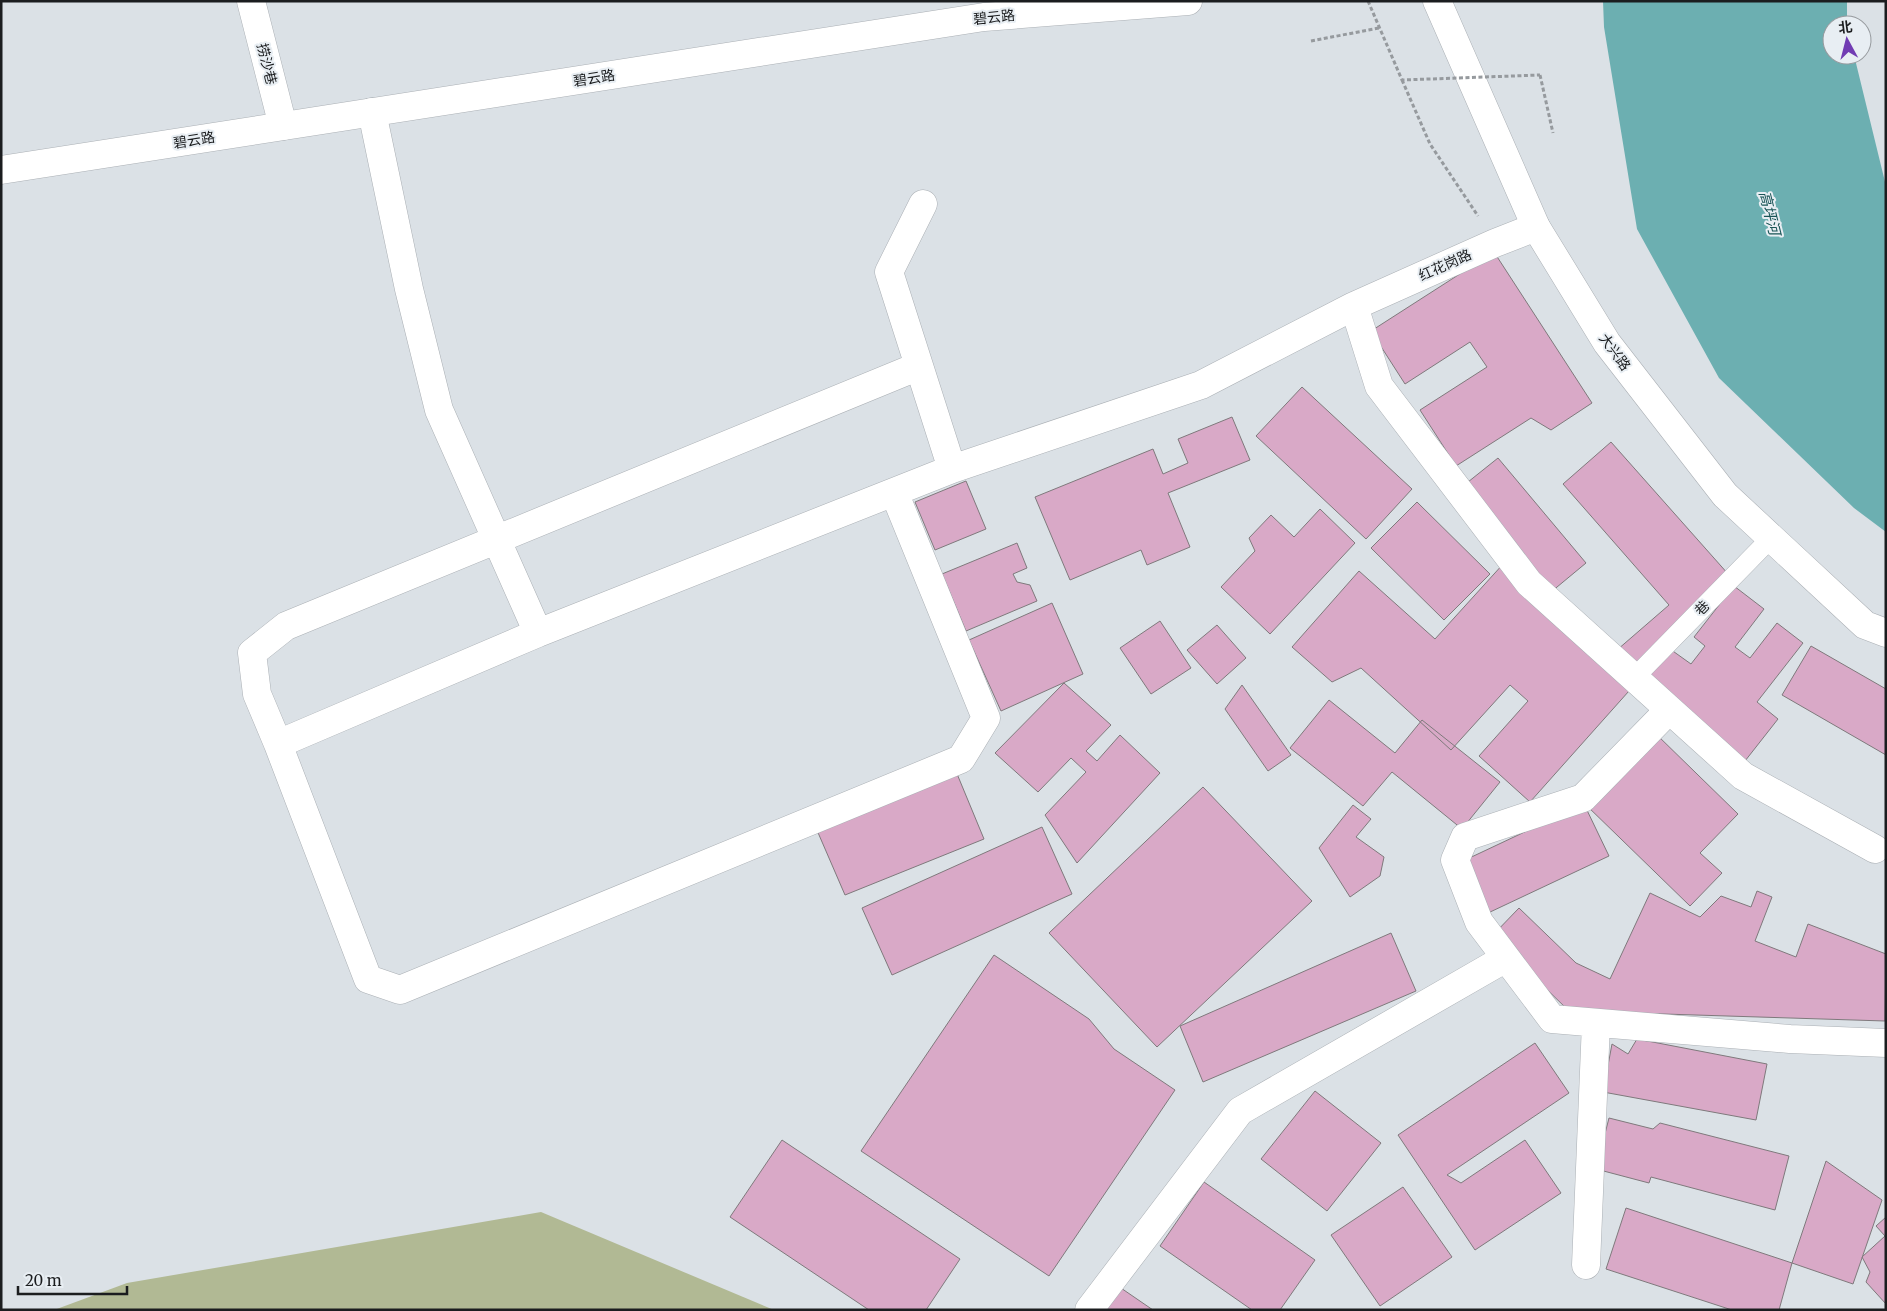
<svg xmlns="http://www.w3.org/2000/svg" width="1887" height="1311" font-family="Merriweather,'Noto Sans SC',serif">
<rect width="100%" height="100%" fill="#dbe1e6"/>
<path fill="#b1b994" d="M 541,1212 L 774,1310 L 54,1310 L 127,1283 Z"/>
<path fill="#6cafb1" d="M 1603,1 L 1847,1 L 1847,25 L 1832,25 L 1832,55 L 1854,55 L 1886,186 L 1886,532 L 1854,508 L 1719,378 L 1637,229 L 1604,27 Z"/>
<path fill="#d9a9c7" stroke="#7f797c" d="M 1494,252 L 1592,403 L 1551,430 L 1531,418 L 1456,466 L 1420,410 L 1487,367 L 1470,342 L 1405,384 L 1371,331 Z
M 1302,387 L 1412,489 L 1366,539 L 1256,436 Z
M 1232,417 L 1250,460 L 1168,493 L 1190,547 L 1147,565 L 1141,550 L 1070,580 L 1035,497 L 1153,449 L 1163,474 L 1188,463 L 1178,439 Z
M 1611,442 L 1729,575 L 1638,674 L 1617,650 L 1669,605 L 1563,484 Z
M 1498,458 L 1586,563 L 1551,592 L 1463,486 Z
M 966,481 L 986,529 L 935,550 L 915,502 Z
M 1417,502 L 1490,574 L 1444,620 L 1371,548 Z
M 1320,509 L 1355,543 L 1270,634 L 1221,587 L 1255,551 L 1249,538 L 1271,515 L 1294,537 Z
M 1017,543 L 1027,568 L 1013,574 L 1017,582 L 1030,585 L 1037,601 L 966,631 L 942,574 Z
M 1504,563 L 1637,682 L 1530,802 L 1479,756 L 1528,701 L 1510,685 L 1451,750 L 1361,668 L 1332,682 L 1292,647 L 1359,571 L 1435,639 Z
M 1734,586 L 1764,609 L 1735,647 L 1750,658 L 1777,623 L 1803,643 L 1757,702 L 1778,719 L 1745,761 L 1643,682 L 1670,649 L 1691,664 L 1705,646 L 1694,637 Z
M 1052,603 L 1083,674 L 1001,711 L 969,640 Z
M 1160,621 L 1191,668 L 1151,694 L 1120,648 Z
M 1217,625 L 1246,658 L 1217,684 L 1187,650 Z
M 1811,646 L 1886,689 L 1886,755 L 1782,695 Z
M 1064,683 L 1111,725 L 1086,751 L 1097,761 L 1120,735 L 1160,773 L 1077,863 L 1045,815 L 1086,772 L 1071,758 L 1038,792 L 995,753 Z
M 1242,685 L 1291,755 L 1268,771 L 1225,709 Z
M 1329,700 L 1395,753 L 1422,720 L 1500,782 L 1462,829 L 1392,772 L 1363,806 L 1290,748 Z
M 1655,733 L 1738,814 L 1700,853 L 1722,873 L 1690,906 L 1585,804 Z
M 955,769 L 984,839 L 845,895 L 816,828 Z
M 1203,787 L 1312,901 L 1157,1047 L 1049,933 Z
M 1584,804 L 1609,856 L 1488,913 L 1463,861 Z
M 1353,805 L 1371,819 L 1356,837 L 1384,857 L 1380,876 L 1350,897 L 1319,848 Z
M 1042,827 L 1072,894 L 892,975 L 862,908 Z
M 1757,891 L 1772,897 L 1755,941 L 1796,957 L 1808,924 L 1886,954 L 1885,1021 L 1569,1011 L 1492,936 L 1519,908 L 1576,963 L 1610,979 L 1650,893 L 1700,917 L 1721,896 L 1751,907 Z
M 1391,933 L 1416,991 L 1203,1082 L 1180,1026 Z
M 994,955 L 1089,1019 L 1114,1049 L 1175,1090 L 1049,1276 L 861,1151 Z
M 1637,1039 L 1767,1064 L 1756,1120 L 1603,1092 L 1612,1044 L 1628,1054 Z
M 1535,1043 L 1569,1093 L 1447,1175 L 1461,1183 L 1525,1140 L 1561,1193 L 1475,1250 L 1398,1135 Z
M 1315,1091 L 1381,1143 L 1327,1211 L 1261,1159 Z
M 1609,1118 L 1653,1129 L 1660,1123 L 1789,1156 L 1775,1210 L 1651,1177 L 1649,1183 L 1596,1169 Z
M 782,1140 L 960,1259 L 926,1310 L 869,1310 L 730,1217 Z
M 1826,1161 L 1882,1200 L 1853,1284 L 1792,1263 Z
M 1204,1182 L 1315,1260 L 1280,1310 L 1252,1310 L 1160,1246 Z
M 1403,1187 L 1452,1257 L 1380,1306 L 1331,1235 Z
M 1626,1208 L 1792,1263 L 1779,1310 L 1732,1310 L 1606,1269 Z
M 1886,1217 L 1886,1304 L 1866,1282 L 1870,1272 L 1862,1257 L 1885,1236 L 1876,1226 Z
M 1118,1286 L 1153,1310 L 1101,1310 Z"/>
<g fill="none" stroke-linecap="round" stroke-linejoin="round">
<g stroke="#abb0b5" stroke-width="20">
<path id="service" d="M 1636,680 L 1638,674 L 1771,538"/>
</g>
<g stroke="#abb0b5" stroke-width="29">
<path id="pedestrian" d="M 251,1 L 283,126"/>
</g>
<g stroke="#abb0b5" stroke-width="29">
<path id="minor" d="M 372,112 L 409,289 L 439,410 L 538,633 L 952,469 L 889,272 L 923,204
M 1354,306 L 1379,386 L 1529,583 L 1743,776 L 1875,849
M 952,469 L 1201,385 L 1354,306 L 1495,243 L 1536,227
M 894,492 L 986,718 L 961,759 L 400,990 L 368,979 L 278,744 L 257,694 L 252,653 L 286,626 L 919,366
M 1669,710 L 1583,798 L 1465,837 L 1455,860 L 1479,922 L 1552,1019 L 1790,1039 L 1886,1043
M 278,744 L 538,633
M 1586,1265 L 1596,1023
M 1089,1310 L 1240,1111 L 1506,958"/>
</g>
<g stroke="#abb0b5" stroke-width="29">
<path id="tertiary" d="M 1437,1 L 1536,227 L 1607,343 L 1725,495 L 1865,625 L 1886,633"/>
</g>
<g stroke="#abb0b5" stroke-width="29">
<path id="secondary" d="M 1,170 L 984,17 L 1188,1"/>
</g>
<path stroke="#969a9e" stroke-width="3" stroke-dasharray="4 2.5" stroke-linecap="butt" d="M 1311,41 L 1379,28
M 1540,75 L 1553,133
M 1402,80 L 1430,144 L 1478,216"/>
<use href="#service" stroke="#fff" stroke-width="19"/>
<use href="#pedestrian" stroke="#fff" stroke-width="28"/>
<use href="#minor" stroke="#fff" stroke-width="28"/>
<use href="#tertiary" stroke="#fff" stroke-width="28"/>
<use href="#secondary" stroke="#fff" stroke-width="28"/>
<path stroke="#969a9e" stroke-width="3" stroke-dasharray="4 2.5" stroke-linecap="butt" d="M 1368,1 L 1402,80 L 1540,75"/>
</g>
<g text-anchor="middle" dominant-baseline="central" stroke-width="4" stroke-linejoin="round" paint-order="stroke">
<g font-size="14" fill="#1b1d1f" stroke="#e8eef3">
<text transform="translate(994 17) rotate(-6)">碧云路</text>
<text transform="translate(267 64) rotate(76)">捞沙巷</text>
<text transform="translate(594 78) rotate(-9)">碧云路</text>
<text transform="translate(194 140) rotate(-9)">碧云路</text>
<text transform="translate(1445 265) rotate(-24)">红花岗路</text>
<text transform="translate(1615 352) rotate(54)">大兴路</text>
<text transform="translate(1702 608) rotate(-46)">巷</text>
</g>
<g font-size="15" font-style="italic" fill="#195456" stroke="#e8eef3">
<text transform="translate(1770 213) rotate(76)">高坪河</text>
</g>
</g>
<rect width="1887" height="1311" fill="none" stroke="#1b1d1f" stroke-width="5"/>
<g transform="translate(1847 40) rotate(353)"><circle r="24" fill="#e8eef3" stroke="#969a9e"/>
<path d="M0-4L9 19L0 12L-9 19Z" fill="#713cb3"/>
<text y="-8" font-size="14" font-weight="bold" text-anchor="middle" fill="#1b1d1f">北</text>
</g>
<path d="M18 1286v8h109v-8" fill="none" stroke="#1b1d1f" stroke-width="2.5"/>
<text x="25" y="1286" font-size="15" fill="#1b1d1f" stroke="#e8eef3" stroke-width="4" paint-order="stroke">20 m</text>
</svg>
